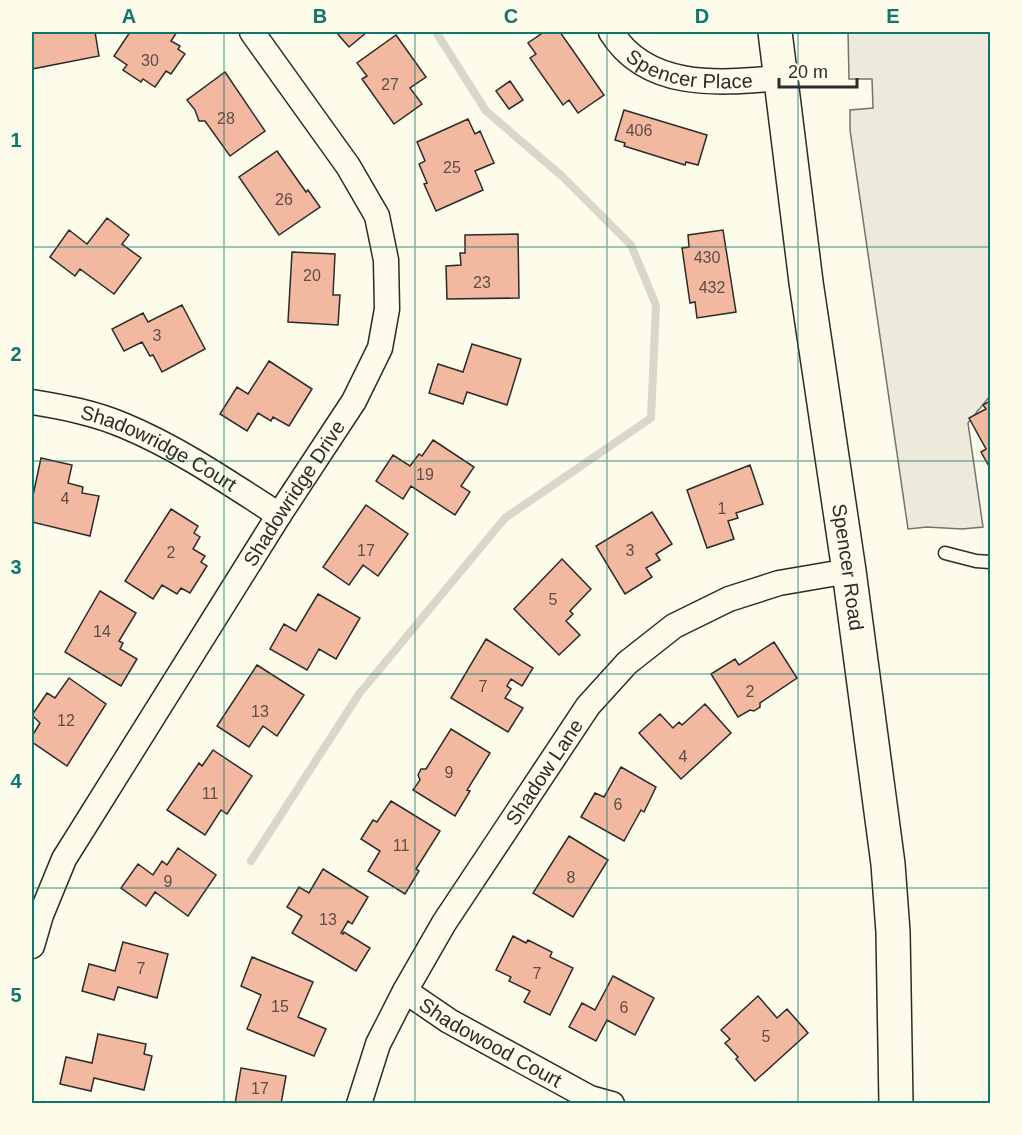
<svg xmlns="http://www.w3.org/2000/svg" width="1022" height="1135" font-family="Arial,sans-serif">
<rect width="100%" height="100%" fill="#fdfbea"/>
<path fill="#eceadb" stroke="#74746e" stroke-width="1.5" d="M 848,32 L 990,32 L 990,396 L 968,423 L 983,527 L 962,529 L 927,527 L 908,529 L 850,130 L 850,110 L 873,108 L 872,79 L 849,79 Z"/>
<g fill="none" stroke-linecap="round" stroke-linejoin="round">
<path stroke="#d8d7c9" stroke-width="8" d="M 251,861 L 359,694 L 505,518 L 651,418 L 656,305 L 631,245 L 563,177 L 486,111 L 436,32"/>
</g>
<path fill="#f2b8a0" stroke="#2b2b2b" stroke-width="1.5" d="M 32,32 L 95,32 L 99,56 L 32,69 Z
M 130,32 L 177,32 L 171,41 L 180,46 L 178,49 L 185,54 L 171,74 L 166,71 L 155,87 L 143,79 L 141,82 L 123,70 L 127,65 L 114,56 Z
M 332,32 L 367,32 L 349,47 L 336,32 Z
M 544,32 L 560,32 L 604,95 L 578,113 L 569,100 L 563,105 L 530,58 L 536,54 L 528,43 Z
M 396,35 L 426,77 L 410,88 L 422,104 L 394,124 L 362,79 L 367,76 L 357,63 Z
M 225,72 L 265,131 L 230,156 L 205,121 L 199,121 L 195,110 L 187,100 Z
M 510,81 L 523,100 L 509,109 L 496,91 Z
M 624,110 L 707,135 L 698,165 L 686,162 L 685,165 L 624,146 L 625,143 L 615,140 Z
M 468,119 L 475,134 L 480,131 L 494,163 L 475,171 L 483,190 L 436,211 L 424,184 L 427,183 L 419,164 L 425,161 L 417,142 Z
M 277,151 L 306,192 L 308,190 L 320,207 L 279,235 L 239,177 Z
M 107,218 L 129,235 L 122,244 L 141,258 L 114,294 L 80,269 L 75,276 L 50,257 L 69,230 L 87,244 Z
M 723,230 L 736,312 L 697,318 L 695,302 L 690,303 L 682,248 L 689,247 L 688,235 Z
M 518,234 L 519,298 L 447,299 L 446,266 L 461,265 L 460,253 L 465,253 L 465,235 Z
M 292,252 L 335,254 L 333,295 L 340,295 L 338,325 L 288,322 Z
M 182,305 L 205,349 L 162,372 L 153,355 L 150,356 L 142,342 L 124,351 L 112,329 L 143,313 L 148,322 Z
M 472,344 L 521,359 L 507,405 L 467,392 L 463,404 L 429,393 L 438,364 L 463,372 Z
M 269,361 L 312,389 L 289,426 L 273,417 L 271,421 L 258,413 L 247,431 L 220,414 L 237,387 L 248,394 Z
M 990,401 L 990,468 L 981,452 L 986,449 L 969,418 L 986,409 L 983,405 Z
M 433,440 L 474,467 L 461,486 L 470,492 L 455,515 L 411,486 L 403,499 L 376,481 L 393,455 L 410,466 L 419,454 L 422,456 Z
M 41,458 L 72,465 L 68,483 L 83,487 L 82,493 L 99,496 L 90,536 L 32,522 L 32,500 Z
M 750,465 L 763,504 L 736,513 L 738,518 L 728,521 L 734,539 L 707,548 L 687,490 Z
M 366,505 L 408,534 L 378,576 L 363,565 L 349,585 L 323,567 Z
M 171,509 L 198,526 L 194,533 L 200,537 L 193,549 L 205,556 L 201,562 L 207,566 L 190,593 L 181,588 L 177,594 L 162,585 L 153,599 L 125,581 Z
M 652,512 L 672,544 L 656,554 L 660,560 L 646,568 L 652,577 L 625,594 L 596,546 Z
M 562,559 L 591,589 L 570,611 L 573,614 L 566,621 L 580,635 L 559,655 L 514,609 Z
M 100,591 L 136,613 L 119,641 L 123,643 L 120,649 L 137,659 L 121,686 L 65,652 Z
M 318,594 L 360,618 L 336,659 L 319,649 L 307,670 L 270,649 L 284,624 L 296,631 Z
M 486,639 L 533,668 L 522,686 L 511,679 L 507,686 L 511,689 L 505,698 L 523,708 L 508,732 L 451,698 Z
M 774,642 L 797,678 L 760,703 L 760,707 L 754,711 L 750,710 L 738,717 L 711,674 L 735,659 L 739,665 Z
M 257,665 L 304,695 L 277,736 L 263,726 L 249,747 L 217,726 Z
M 69,678 L 106,704 L 67,766 L 32,742 L 32,736 L 40,723 L 32,715 L 47,693 L 55,698 Z
M 705,704 L 731,733 L 681,779 L 639,733 L 660,714 L 673,728 L 679,722 L 682,725 Z
M 451,729 L 490,753 L 467,790 L 470,791 L 455,816 L 413,790 L 420,780 L 418,775 L 421,769 L 426,769 Z
M 213,750 L 252,776 L 227,814 L 221,810 L 205,835 L 167,810 L 199,763 L 202,766 Z
M 621,767 L 656,787 L 644,812 L 641,810 L 624,841 L 581,817 L 595,793 L 604,797 Z
M 391,801 L 440,831 L 416,869 L 419,871 L 405,894 L 368,871 L 380,851 L 361,839 L 373,820 L 377,822 Z
M 569,836 L 608,860 L 573,917 L 533,893 Z
M 178,848 L 216,875 L 188,916 L 155,892 L 146,906 L 121,888 L 138,864 L 153,875 L 162,861 L 167,865 Z
M 323,869 L 368,897 L 352,924 L 348,921 L 341,933 L 343,934 L 344,932 L 370,948 L 356,971 L 292,933 L 302,916 L 287,907 L 299,887 L 309,893 Z
M 513,936 L 526,943 L 528,940 L 552,952 L 550,957 L 573,968 L 550,1015 L 524,1002 L 530,991 L 509,981 L 511,977 L 496,970 Z
M 123,942 L 168,954 L 157,998 L 118,987 L 114,1000 L 82,991 L 89,964 L 115,971 Z
M 252,957 L 313,982 L 298,1017 L 326,1029 L 314,1056 L 247,1029 L 261,995 L 241,986 Z
M 613,976 L 654,998 L 635,1035 L 607,1020 L 596,1041 L 569,1027 L 582,1003 L 595,1010 Z
M 758,996 L 777,1018 L 787,1009 L 808,1033 L 755,1081 L 736,1059 L 738,1057 L 725,1043 L 730,1039 L 721,1030 Z
M 98,1034 L 146,1044 L 144,1054 L 152,1056 L 144,1090 L 94,1078 L 91,1091 L 60,1084 L 66,1057 L 92,1063 Z
M 241,1068 L 286,1076 L 281,1104 L 235,1104 Z"/>
<g fill="none" stroke-linecap="round" stroke-linejoin="round">
<g stroke="#2b2b2b" stroke-width="15">
<path id="service" d="M 945,553 L 976,561 L 990,562"/>
</g>
<g stroke="#2b2b2b" stroke-width="27">
<g id="minor">
<path id="s1" d="M 611,32 C 648,91 721,83 781,78"/>
<path id="s2" d="M 32,402 C 63,407 95,413 125,426 C 180,449 229,483 279,515"/>
<path id="s3" d="M 32,946 L 41,915 L 64,859 L 279,515 L 354,401 L 380,348 L 387,309 L 386,260 L 377,216 L 348,166 L 252,32"/>
<path id="s4" d="M 405,991 L 449,1021 L 590,1098 L 612,1104"/>
<path id="s5" d="M 359,1104 L 378,1044 L 405,991 L 444,923 L 588,706 L 627,663 L 674,626 L 729,599 L 779,583 L 849,571"/>
</g>
</g>
<g stroke="#2b2b2b" stroke-width="36">
<g id="secondary">
<path id="s6" d="M 775,32 L 806,282 L 849,571 L 888,864 L 893,932 L 896,1104"/>
</g>
</g>
<use href="#service" stroke="#fdfbea" stroke-width="12"/>
<use href="#minor" stroke="#fdfbea" stroke-width="24"/>
<use href="#secondary" stroke="#fdfbea" stroke-width="33"/>
</g>
<path fill="none" stroke="#0f766e" stroke-width="1.5" stroke-opacity="0.55" d="M 224,32 L 224,1104M 415,32 L 415,1104M 607,32 L 607,1104M 798,32 L 798,1104M 32,247 L 990,247M 32,461 L 990,461M 32,674 L 990,674M 32,888 L 990,888"/>
<g text-anchor="middle" dominant-baseline="central" stroke-width="4.5" stroke-linejoin="round" paint-order="stroke">
<g font-size="16" fill="#5d4e48">
<text x="150" y="60">30</text>
<text x="390" y="84">27</text>
<text x="226" y="118">28</text>
<text x="639" y="130">406</text>
<text x="452" y="167">25</text>
<text x="284" y="199">26</text>
<text x="707" y="257">430</text>
<text x="312" y="275">20</text>
<text x="482" y="282">23</text>
<text x="712" y="287">432</text>
<text x="157" y="335">3</text>
<text x="425" y="474">19</text>
<text x="65" y="498">4</text>
<text x="722" y="508">1</text>
<text x="366" y="550">17</text>
<text x="630" y="550">3</text>
<text x="171" y="552">2</text>
<text x="553" y="599">5</text>
<text x="102" y="631">14</text>
<text x="483" y="686">7</text>
<text x="750" y="691">2</text>
<text x="260" y="711">13</text>
<text x="66" y="720">12</text>
<text x="683" y="756">4</text>
<text x="449" y="772">9</text>
<text x="210" y="793">11</text>
<text x="618" y="804">6</text>
<text x="401" y="845">11</text>
<text x="571" y="877">8</text>
<text x="168" y="881">9</text>
<text x="328" y="919">13</text>
<text x="141" y="968">7</text>
<text x="537" y="973">7</text>
<text x="280" y="1006">15</text>
<text x="624" y="1007">6</text>
<text x="766" y="1036">5</text>
<text x="260" y="1088">17</text>
</g>
<g font-size="20" fill="#2b2b2b" stroke="#fdfbea">
<text stroke="none"><textPath href="#s1" startOffset="93">Spencer Place</textPath></text>
<text stroke="none"><textPath href="#s2" startOffset="136">Shadowridge Court</textPath></text>
<text stroke="none"><textPath href="#s3" startOffset="525">Shadowridge Drive</textPath></text>
<text stroke="none"><textPath href="#s6" startOffset="540">Spencer Road</textPath></text>
<text stroke="none"><textPath href="#s5" startOffset="382">Shadow Lane</textPath></text>
<text stroke="none"><textPath href="#s4" startOffset="100">Shadowood Court</textPath></text>
</g>
</g>
<rect width="1022" height="1135" fill="none" stroke="#fdfbea" stroke-width="66"/>
<path d="M779 78v9h78v-9" fill="none" stroke="#2b2b2b" stroke-width="3"/>
<text x="788" y="78" font-size="18" fill="#2b2b2b" stroke="#fdfbea" stroke-width="4.5" paint-order="stroke">20 m</text>
<rect x="33" y="33" width="956" height="1069" fill="none" stroke="#0f766e" stroke-width="2"/>
<g font-size="20" text-anchor="middle" font-weight="bold" fill="#0f766e">
<text x="129" y="23">A</text>
<text x="320" y="23">B</text>
<text x="511" y="23">C</text>
<text x="702" y="23">D</text>
<text x="893" y="23">E</text>
<text x="16" y="147">1</text>
<text x="16" y="361">2</text>
<text x="16" y="574">3</text>
<text x="16" y="788">4</text>
<text x="16" y="1002">5</text>
</g>
</svg>
